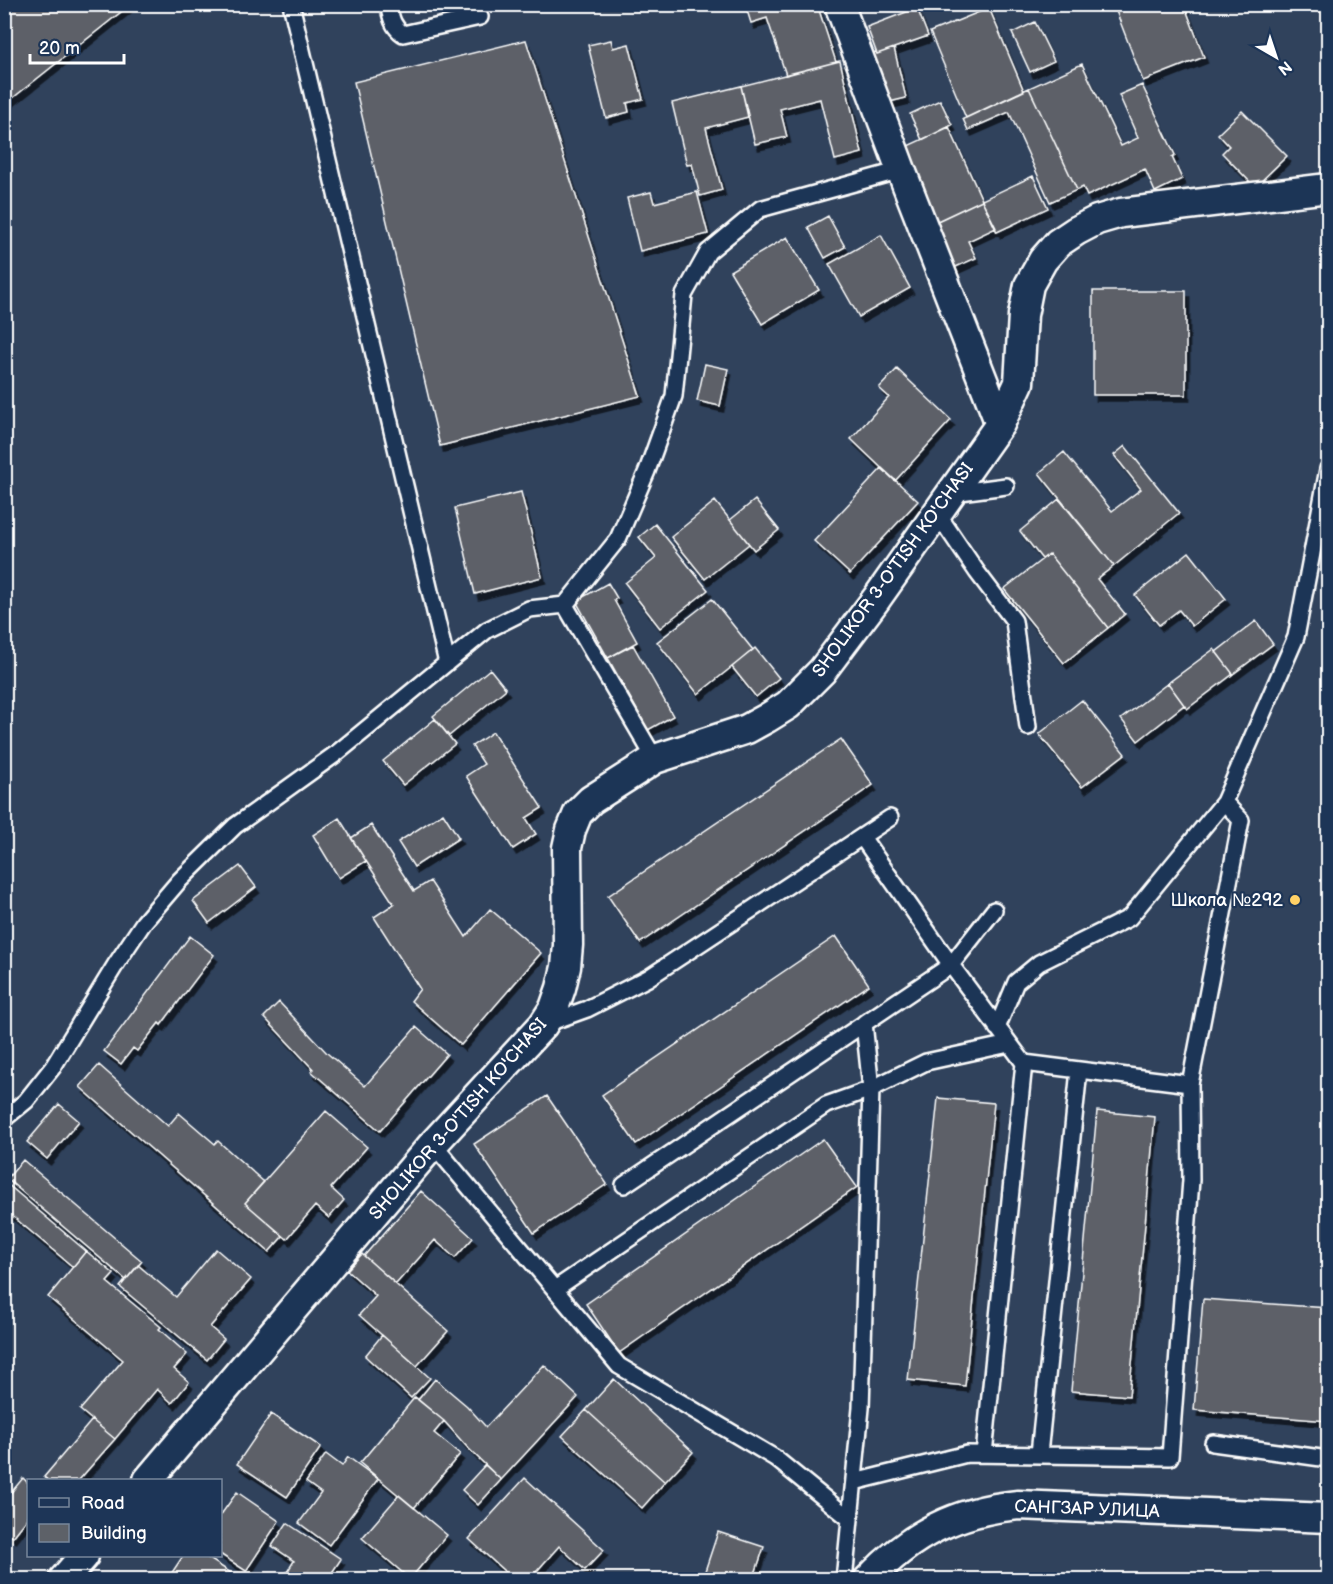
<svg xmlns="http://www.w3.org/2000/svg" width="1333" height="1584" font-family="'Balsamiq Sans',sans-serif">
<defs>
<filter id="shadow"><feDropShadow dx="3.5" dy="6" stdDeviation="0" flood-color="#0009"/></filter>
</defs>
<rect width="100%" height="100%" fill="#30425c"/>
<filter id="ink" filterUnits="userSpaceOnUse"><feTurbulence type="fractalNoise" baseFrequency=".0167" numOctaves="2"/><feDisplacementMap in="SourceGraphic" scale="12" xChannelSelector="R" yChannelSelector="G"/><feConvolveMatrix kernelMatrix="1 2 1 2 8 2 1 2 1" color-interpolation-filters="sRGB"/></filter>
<g filter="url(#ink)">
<path fill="#5d6168" stroke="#fff" stroke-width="1.5" filter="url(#shadow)" d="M 4,4 L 131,4 L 4,105 Z
M 745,4 L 817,4 L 836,62 L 786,75 L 767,18 L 751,23 Z
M 1134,4 L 1184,4 L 1204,57 L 1143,81 L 1116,11 Z
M 917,8 L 928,36 L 877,54 L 867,27 Z
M 989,8 L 1024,91 L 966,118 L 930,32 Z
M 1035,22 L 1054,61 L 1030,72 L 1012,33 Z
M 526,40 L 640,396 L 440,446 L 354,82 Z
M 611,40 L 613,48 L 629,44 L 643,99 L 627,103 L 629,112 L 606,118 L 588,45 Z
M 894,48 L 906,98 L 885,103 L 873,53 L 876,52 L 877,54 Z
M 840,61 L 862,153 L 835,160 L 820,99 L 780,109 L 787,137 L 755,144 L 741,86 Z
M 1082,64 L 1121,146 L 1138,138 L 1119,95 L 1142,85 L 1175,155 L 1172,157 L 1182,179 L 1155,192 L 1145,169 L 1087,196 L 1083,187 L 1077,190 L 1029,88 Z
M 741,86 L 748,117 L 706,128 L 722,190 L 700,196 L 692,164 L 687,165 L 672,103 Z
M 1029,88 L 1077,190 L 1050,202 L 1009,112 L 968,130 L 963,119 Z
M 940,100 L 952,125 L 922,140 L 910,114 Z
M 1242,111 L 1287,156 L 1255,187 L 1222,153 L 1229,146 L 1218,134 Z
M 949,127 L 982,200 L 933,223 L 899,150 Z
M 1033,176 L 1048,208 L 997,232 L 982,200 Z
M 651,192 L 654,203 L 697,192 L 708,234 L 640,251 L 627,198 Z
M 982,200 L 996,228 L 968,241 L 976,258 L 949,270 L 929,225 Z
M 828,216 L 845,247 L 825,258 L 808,227 Z
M 881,235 L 910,288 L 859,317 L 829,264 Z
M 787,237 L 819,290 L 762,324 L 730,271 Z
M 1093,291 L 1186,291 L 1186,395 L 1093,395 Z
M 705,364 L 728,369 L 720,406 L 697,401 Z
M 897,369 L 951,420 L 895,481 L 851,439 L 889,397 L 879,388 Z
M 1125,446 L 1179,513 L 1114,566 L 1039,473 L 1064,452 L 1112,511 L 1141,489 L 1114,455 Z
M 882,468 L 918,501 L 850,574 L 814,541 Z
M 521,492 L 542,577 L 475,594 L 455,508 Z
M 1059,499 L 1114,566 L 1097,579 L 1125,614 L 1108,628 L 1049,554 L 1042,559 L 1020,531 Z
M 755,500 L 779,530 L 754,550 L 730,520 Z
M 715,501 L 749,544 L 705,579 L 671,537 Z
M 655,524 L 708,590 L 660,628 L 625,583 L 656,558 L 639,537 Z
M 1189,552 L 1226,599 L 1192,626 L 1179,610 L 1159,625 L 1135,595 Z
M 1049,554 L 1108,628 L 1064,663 L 1004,589 Z
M 608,583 L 617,598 L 614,600 L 637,642 L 608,658 L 576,601 Z
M 712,599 L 753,650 L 698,694 L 657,642 Z
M 1256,621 L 1273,644 L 1233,674 L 1216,652 Z
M 633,645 L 673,716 L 648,730 L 608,658 Z
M 755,648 L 779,678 L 756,697 L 732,667 Z
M 1214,649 L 1233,674 L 1187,709 L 1168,683 Z
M 490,669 L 506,689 L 449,736 L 433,716 Z
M 1168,683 L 1184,705 L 1138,741 L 1121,719 Z
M 1082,700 L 1125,754 L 1082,787 L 1039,734 Z
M 435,719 L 455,744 L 403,785 L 383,761 Z
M 493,732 L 542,808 L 526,818 L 536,834 L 513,849 L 466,776 L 484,764 L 472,746 Z
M 841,739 L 873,785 L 640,943 L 608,896 Z
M 443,813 L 459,838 L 414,867 L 398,842 Z
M 339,818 L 366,861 L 339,878 L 313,835 Z
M 371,825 L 414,891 L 430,881 L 466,937 L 490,909 L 541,953 L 461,1045 L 411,1001 L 420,989 L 374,917 L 394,904 L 351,838 Z
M 240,866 L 256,887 L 209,923 L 193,901 Z
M 190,936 L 214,955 L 161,1025 L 159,1023 L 137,1051 L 133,1048 L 121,1064 L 104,1051 Z
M 836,936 L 869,985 L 636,1144 L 602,1095 Z
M 279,1002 L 327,1053 L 365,1086 L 416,1027 L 447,1054 L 380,1131 L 311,1071 L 313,1069 L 264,1017 Z
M 99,1065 L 168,1126 L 179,1113 L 215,1144 L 218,1141 L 264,1182 L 245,1203 L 283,1236 L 269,1252 L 80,1087 Z
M 547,1096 L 607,1184 L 534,1233 L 474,1144 Z
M 938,1098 L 994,1103 L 965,1386 L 908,1380 Z
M 59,1104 L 79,1121 L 47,1159 L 27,1142 Z
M 326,1111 L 367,1147 L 331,1188 L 344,1200 L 329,1218 L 315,1206 L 287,1239 L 245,1203 Z
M 1097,1111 L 1155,1117 L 1129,1396 L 1071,1391 Z
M 823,1139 L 857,1187 L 619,1353 L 586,1304 Z
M 23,1160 L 142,1261 L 126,1280 L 7,1179 Z
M 6,1183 L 86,1251 L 73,1267 L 4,1209 Z
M 421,1191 L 473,1238 L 455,1258 L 435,1240 L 396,1284 L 364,1256 Z
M 216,1249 L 251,1279 L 210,1327 L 224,1339 L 207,1360 L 120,1287 L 138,1265 L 176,1297 Z
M 86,1251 L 114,1274 L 107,1282 L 161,1327 L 159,1329 L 187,1354 L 174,1369 L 189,1382 L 172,1403 L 157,1389 L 115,1439 L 80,1410 L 123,1360 L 48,1297 Z
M 362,1254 L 448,1331 L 417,1366 L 359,1315 L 376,1296 L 347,1270 Z
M 1203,1299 L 1328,1308 L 1328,1421 L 1194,1410 Z
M 382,1335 L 430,1378 L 411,1398 L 365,1356 Z
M 544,1365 L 578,1397 L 501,1480 L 467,1447 L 444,1421 L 418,1400 L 435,1379 L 467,1406 L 486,1427 Z
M 614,1379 L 693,1452 L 665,1482 L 586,1410 Z
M 415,1397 L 444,1421 L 434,1433 L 460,1454 L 414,1508 L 360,1463 Z
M 586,1410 L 665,1482 L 642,1508 L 562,1436 Z
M 271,1414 L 321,1447 L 287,1497 L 237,1464 Z
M 92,1420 L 115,1439 L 79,1480 L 48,1480 L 44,1477 Z
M 326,1454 L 342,1466 L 348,1457 L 378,1479 L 329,1545 L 299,1523 L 321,1493 L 306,1482 Z
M 485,1465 L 501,1480 L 478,1505 L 462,1490 Z
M 23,1478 L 28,1483 L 28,1518 L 13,1537 L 4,1530 L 4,1501 Z
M 525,1478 L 604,1550 L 585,1570 L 559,1546 L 529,1580 L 514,1580 L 469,1539 Z
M 237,1492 L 279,1521 L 246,1571 L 220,1554 L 220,1516 Z
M 399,1495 L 447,1535 L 410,1579 L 362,1538 Z
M 287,1523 L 341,1559 L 327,1580 L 282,1580 L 294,1561 L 272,1546 Z
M 718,1532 L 764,1547 L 753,1580 L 702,1580 Z
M 183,1556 L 205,1556 L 242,1580 L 167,1580 Z"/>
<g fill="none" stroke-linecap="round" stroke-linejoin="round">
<g stroke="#fff" stroke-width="20">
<path id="service" d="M 291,4 L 447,663
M 388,4 C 391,17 392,26 403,34 L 480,17
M 952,493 L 1006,486
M 937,513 L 977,572 L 1014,621 L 1028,727
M 655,759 L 565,605 L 618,539 L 647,471 L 674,396 L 684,295 L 708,252 L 760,209 L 901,170
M 548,1023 L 587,1009 L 648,978 L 890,818
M 997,1028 L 1016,982 L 1039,963 L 1129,918 L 1224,802 L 1296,637 L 1328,469
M 1190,1084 L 1241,820 L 1224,802
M 4,1119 L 26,1101 L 53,1067 L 116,964 L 144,922 L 179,881 L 235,826 L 337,753 L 487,630 L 529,609 L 565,605
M 433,1144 L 619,1366 L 775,1458 L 850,1519
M 624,1185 L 951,965 L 862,837
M 555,1289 L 826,1105 L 871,1089 L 864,1023
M 1213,1443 L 1328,1459
M 984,1454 L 1024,1063
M 1039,1454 L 1079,1070
M 854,1482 L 967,1454 L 1170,1457 L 1191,1180 L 1190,1084 L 1024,1063 L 951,965 L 994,910
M 844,1580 L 861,1408 L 871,1089 L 926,1062 L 1009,1044"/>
</g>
<g stroke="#fff" stroke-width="33">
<path id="minor" d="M 839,4 L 901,170 L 1000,424
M 148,1480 L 433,1144 L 543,1025 L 554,1008 L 561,988 L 566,967 L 568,945 L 567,848 L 571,830 L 578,813 L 591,800 L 655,759 L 747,729 L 767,718 L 788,705 L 822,671 L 877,598 L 1000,424 L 1019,383 L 1023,315 L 1029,285 L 1043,260 L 1058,243 L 1076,231 L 1097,220 L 1121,213 L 1328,188
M 63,1580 L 84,1556
M 868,1580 C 911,1534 956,1511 1018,1505 L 1328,1518"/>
</g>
<use href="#service" stroke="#1d3557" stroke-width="15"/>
<use href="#minor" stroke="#1d3557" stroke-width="28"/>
</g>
</g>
<circle fill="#ffd166" stroke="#1d3557" stroke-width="2" cx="1295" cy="900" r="6"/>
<g text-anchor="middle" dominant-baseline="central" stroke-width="4.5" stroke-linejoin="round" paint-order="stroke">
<g font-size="18" fill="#fff" stroke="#1d3557">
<text transform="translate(893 570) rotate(-54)">SHOLIKOR 3-O'TISH KO'CHASI</text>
<text transform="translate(458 1119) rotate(-49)">SHOLIKOR 3-O'TISH KO'CHASI</text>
<text transform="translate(1087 1509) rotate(2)">САНГЗАР УЛИЦА</text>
</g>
<g font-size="18" fill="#fff" stroke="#1d3557" text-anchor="end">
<text x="1283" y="900">Школа №292</text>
</g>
</g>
<rect width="1333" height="1584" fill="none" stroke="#1d3557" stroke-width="24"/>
<rect x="12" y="12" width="1309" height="1560" fill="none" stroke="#fff" stroke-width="2" filter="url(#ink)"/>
<rect x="27" y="1479" width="195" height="78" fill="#1d3557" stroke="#77869a" stroke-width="1.5"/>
<rect x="39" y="1498" width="30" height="9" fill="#1d3557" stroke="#77869a" stroke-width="1.5"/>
<text x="81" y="1509" font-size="18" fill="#ffffff">Road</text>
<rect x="39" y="1524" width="30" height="18" fill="#5d6168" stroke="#77869a" stroke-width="1.5"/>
<text x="81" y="1539" font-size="18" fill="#ffffff">Building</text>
<g transform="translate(1276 57) rotate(141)" stroke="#1d3557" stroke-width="4.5" paint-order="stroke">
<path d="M0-4.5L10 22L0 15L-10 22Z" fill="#ffffff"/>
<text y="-9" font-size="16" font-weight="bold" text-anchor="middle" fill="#ffffff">N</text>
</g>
<path d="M30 54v9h94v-9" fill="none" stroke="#ffffff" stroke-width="3"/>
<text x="39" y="54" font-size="18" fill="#ffffff" stroke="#1d3557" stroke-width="4.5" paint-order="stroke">20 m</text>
</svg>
